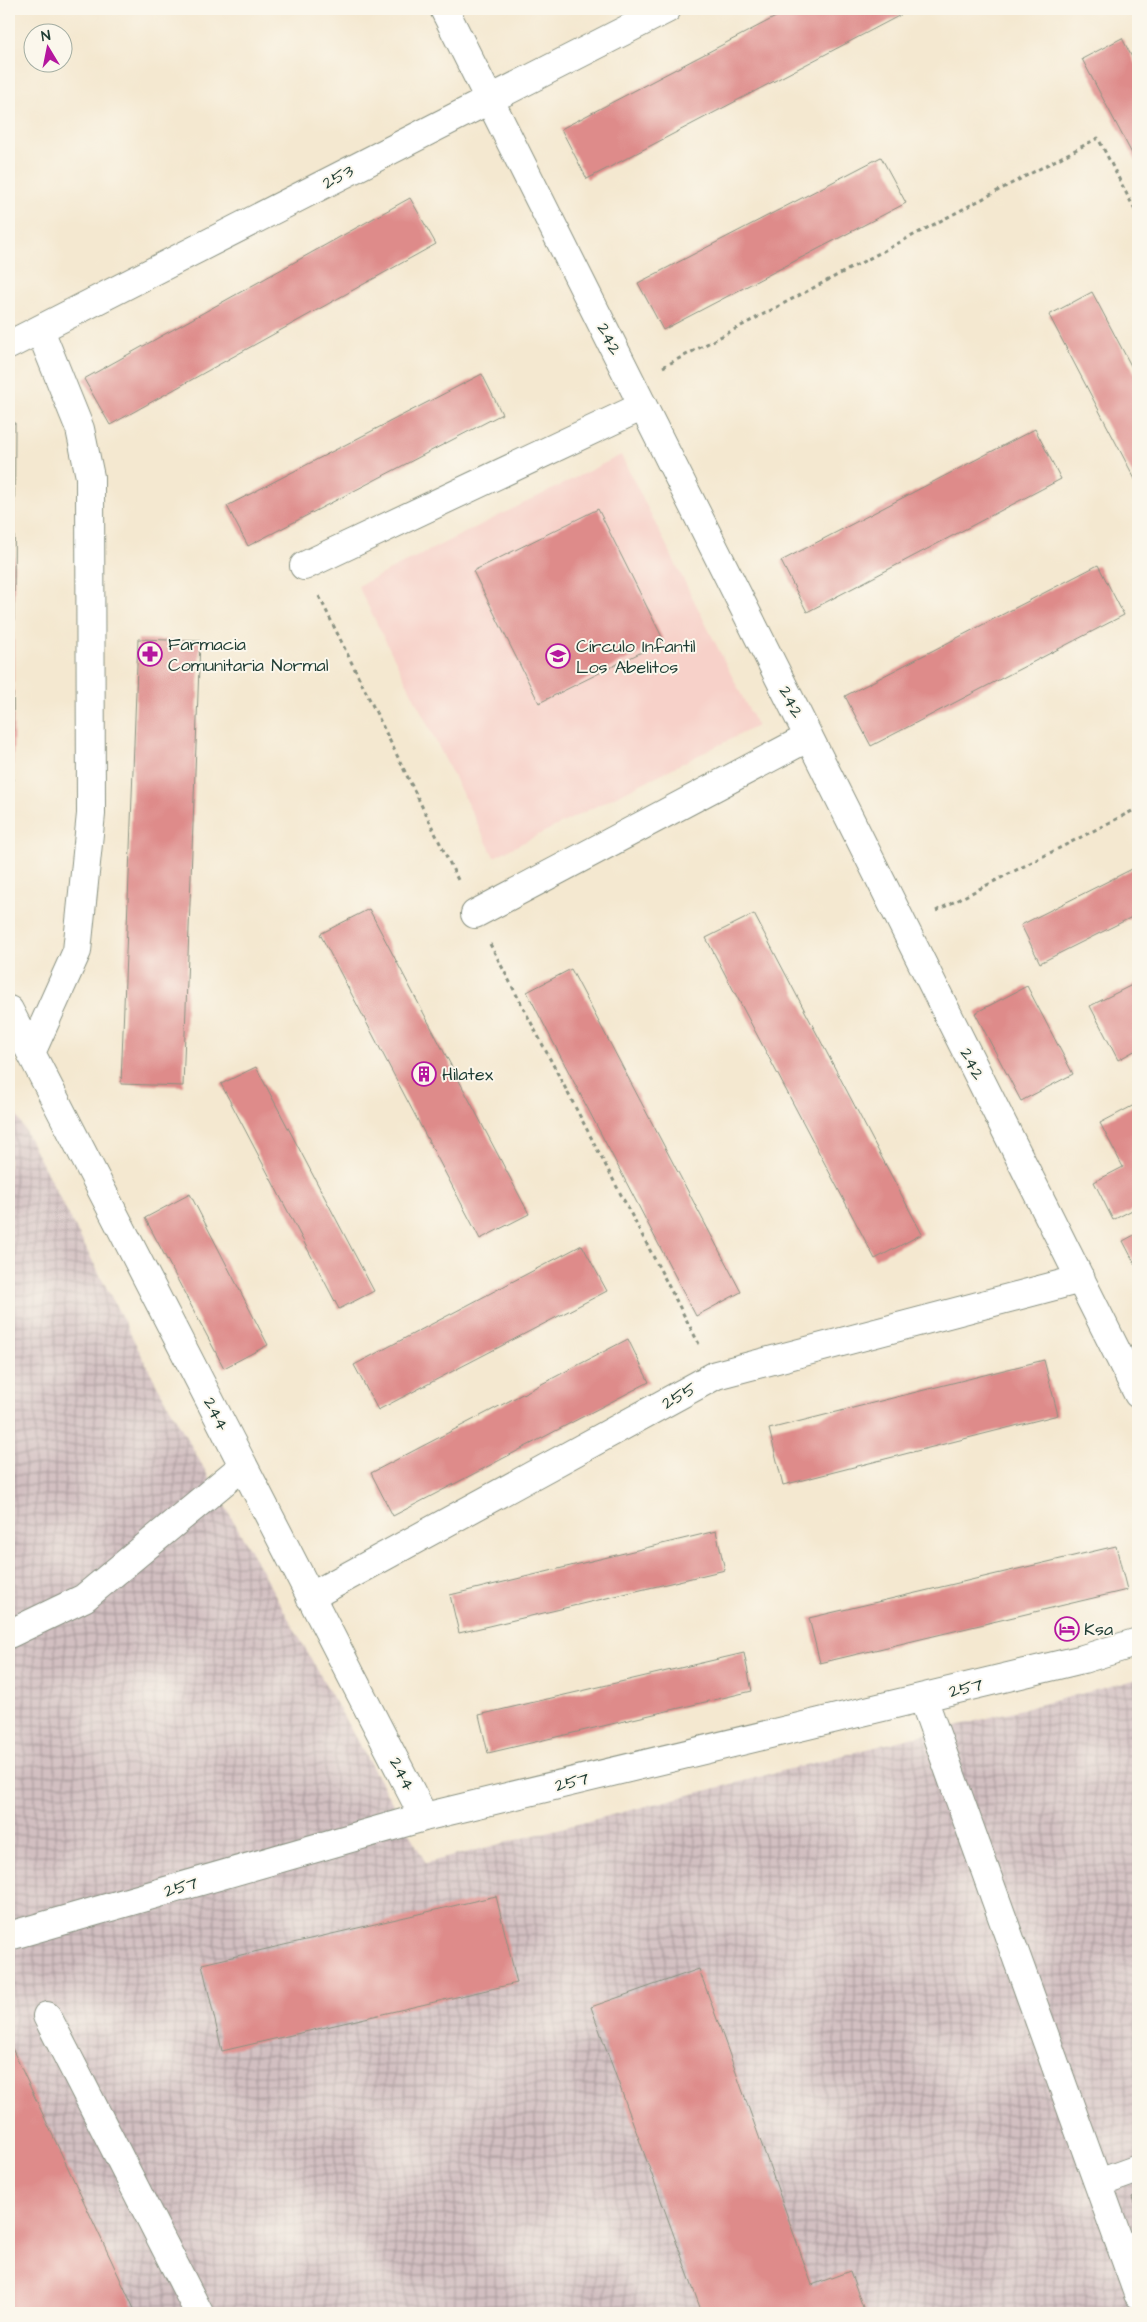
<svg xmlns="http://www.w3.org/2000/svg" width="1147" height="2322" font-family="'Architects Daughter',sans-serif">
<defs>
<pattern id="industrial-grid" width="8" height="8" patternUnits="userSpaceOnUse" patternTransform="scale(1.25)"><rect width="8" height="8" fill="#d2bfc1"/><path d="M0 4h8M4 0v8" fill="none" stroke="#aa9c9e"/></pattern>
</defs>
<rect width="100%" height="100%" fill="#fbf7ec"/>
<filter id="ink" filterUnits="userSpaceOnUse"><feTurbulence type="fractalNoise" baseFrequency=".02" numOctaves="2"/><feDisplacementMap in="SourceGraphic" scale="10" xChannelSelector="R" yChannelSelector="G"/><feConvolveMatrix kernelMatrix="1 2 1 2 8 2 1 2 1" color-interpolation-filters="sRGB"/></filter>
<filter id="wash" filterUnits="userSpaceOnUse"><feTurbulence type="fractalNoise" baseFrequency=".0096" numOctaves="4" result="noise"/><feDisplacementMap in="SourceGraphic" scale="20" xChannelSelector="R" yChannelSelector="G"/><feGaussianBlur stdDeviation="1.12" result="paint"/><feColorMatrix in="noise" values="0 0 0 0 0 0 0 0 0 0 0 0 0 0 0 0 0 1.4 0 .05"/><feComposite in="paint" operator="in"/></filter>
<g filter="url(#wash)">
<rect width="100%" height="100%" fill="#f4e8d0"/>
<path fill="#f7d1c9" d="M 621,455 L 757,726 L 494,857 L 358,586 Z"/>
<path fill="url(#industrial-grid)" d="M 9,1100 L 157,1385 L 426,1863 L 1138,1679 L 1138,2313 L 9,2313 Z"/>
<g id="blocks">
<path fill="#de8b8a" d="M 791,9 L 912,9 L 587,179 L 561,129 Z
M 1122,38 L 1138,69 L 1138,165 L 1082,59 Z
M 881,157 L 906,203 L 663,330 L 638,283 Z
M 410,198 L 436,244 L 110,425 L 84,379 Z
M 1092,292 L 1138,379 L 1138,485 L 1049,315 Z
M 482,374 L 502,414 L 248,546 L 227,506 Z
M 9,423 L 15,423 L 13,782 L 9,782 Z
M 1035,429 L 1061,479 L 807,612 L 781,561 Z
M 598,509 L 664,641 L 539,703 L 473,571 Z
M 1098,565 L 1124,615 L 871,746 L 845,696 Z
M 138,639 L 200,641 L 183,1086 L 121,1084 Z
M 1138,866 L 1138,914 L 1040,963 L 1021,925 Z
M 369,909 L 529,1214 L 480,1239 L 320,934 Z
M 754,914 L 922,1234 L 875,1259 L 706,938 Z
M 571,969 L 741,1292 L 696,1316 L 527,992 Z
M 1138,982 L 1138,1049 L 1118,1060 L 1090,1006 Z
M 1027,986 L 1073,1074 L 1021,1101 L 975,1013 Z
M 256,1067 L 374,1291 L 339,1309 L 221,1084 Z
M 1138,1103 L 1138,1207 L 1113,1220 L 1094,1182 L 1123,1167 L 1100,1123 Z
M 190,1194 L 268,1345 L 224,1368 L 145,1218 Z
M 1138,1233 L 1138,1270 L 1123,1241 Z
M 582,1245 L 607,1291 L 378,1410 L 354,1365 Z
M 628,1339 L 649,1382 L 393,1516 L 371,1473 Z
M 1044,1360 L 1058,1415 L 783,1485 L 769,1429 Z
M 716,1531 L 725,1570 L 459,1633 L 450,1595 Z
M 1116,1546 L 1127,1590 L 820,1663 L 809,1618 Z
M 744,1653 L 752,1691 L 488,1753 L 479,1715 Z
M 496,1896 L 517,1983 L 222,2051 L 202,1964 Z
M 699,1969 L 812,2285 L 850,2271 L 865,2313 L 702,2313 L 591,2007 Z
M 9,2042 L 136,2313 L 9,2313 Z
M 1138,2195 L 1138,2214 L 1132,2197 Z"/>
</g>
</g>
<g filter="url(#ink)">
<use href="#blocks" fill-opacity="0" stroke="#8a9282" stroke-width="1"/>
<g fill="none" stroke-linecap="round" stroke-linejoin="round">
<g stroke="#8a9282" stroke-width="30">
<path id="minor" d="M 444,9 L 1138,1394
M 9,345 L 667,9
M 304,566 L 643,406
M 475,914 L 809,737
M 9,1010 L 424,1817
M 31,1053 L 77,951 L 91,814 L 90,477 L 80,429 L 40,330
M 310,1597 L 716,1375 L 1081,1279
M 9,1634 L 84,1598 L 243,1466
M 923,1698 L 1138,2294
M 9,1936 L 424,1817 L 1083,1659 L 1138,1642
M 47,2016 L 199,2313
M 1099,2183 L 1138,2169"/>
</g>
<path stroke="#8a9282" stroke-width="3" stroke-dasharray="4 4" stroke-linecap="butt" d="M 663,367 L 1098,138 L 1138,216
M 319,596 L 459,882
M 936,911 L 1138,808
M 490,944 L 699,1344"/>
<use href="#minor" stroke="#fff" stroke-width="28"/>
</g>
</g>
<defs>
<g id="pharmacy-ring" transform="scale(1.25)"><circle r="9.5" fill="#fbf7ec" stroke="#b5179e" stroke-width="1.5"/><path d="M-2-6h4v4h4v4h-4v4h-4v-4h-4v-4h4Z" fill="#b5179e"/></g>
<g id="school-ring" transform="scale(1.25)"><circle r="9.5" fill="#fbf7ec" stroke="#b5179e" stroke-width="1.5"/><path d="M0-5L7-2L0 1L-7-2ZM-4 1L0 2.5L4 1V4Q0 6-4 4Z" fill="#b5179e"/></g>
<g id="building-ring" transform="scale(1.25)"><circle r="9.5" fill="#fbf7ec" stroke="#b5179e" stroke-width="1.5"/><path d="M-4-6H4V6H1V3H-1V6H-4ZM-2.5-4.3h1.7v1.8h-1.7ZM.8-4.3h1.7v1.8H.8ZM-2.5-1h1.7V.8h-1.7ZM.8-1h1.7V.8H.8Z" fill="#b5179e"/></g>
<g id="hotel-ring" transform="scale(1.25)"><circle r="9.5" fill="#fbf7ec" stroke="#b5179e" stroke-width="1.5"/><path d="M-6-4.5h1.5V1H6V5H4.5V3h-9V5H-6ZM-4 0a1.8 1.8 0 1 1 3.6 0ZM.5 0V-2.5h3Q6-2.5 6 0Z" fill="#b5179e"/></g>
</defs>
<g fill-rule="evenodd">
<use href="#pharmacy-ring" x="150" y="654"/>
<use href="#school-ring" x="558" y="656"/>
<use href="#building-ring" x="424" y="1074"/>
<use href="#hotel-ring" x="1067" y="1629"/>
</g>
<g text-anchor="middle" dominant-baseline="central" stroke-width="4" stroke-linejoin="round" paint-order="stroke">
<g font-size="18" fill="#1f3d34" stroke="#fbf7ec">
<text transform="translate(338 177) rotate(-27)">253</text>
<text transform="translate(609 339) rotate(63)">242</text>
<text transform="translate(791 702) rotate(63)">242</text>
<text transform="translate(972 1064) rotate(63)">242</text>
<text transform="translate(679 1396) rotate(-29)">255</text>
<text transform="translate(216 1414) rotate(63)">244</text>
<text transform="translate(966 1688) rotate(-13)">257</text>
<text transform="translate(402 1774) rotate(63)">244</text>
<text transform="translate(572 1782) rotate(-13)">257</text>
<text transform="translate(181 1887) rotate(-16)">257</text>
</g>
<g font-size="18" fill="#1f3d34" stroke="#fbf7ec" text-anchor="start">
<text x="168" y="644">Farmacia<tspan x="168" dy="21">Comunitaria Normal</tspan></text>
<text x="576" y="646">Círculo Infantil<tspan x="576" dy="21">Los Abelitos</tspan></text>
<text x="442" y="1074">Hilatex</text>
<text x="1084" y="1629">Ksa</text>
</g>
</g>
<rect width="1147" height="2322" fill="none" stroke="#fbf7ec" stroke-width="30"/>
<g transform="translate(48 48) rotate(350)"><circle r="24" fill="#fbf7ec" stroke="#a3ada2"/>
<path d="M0-4L9 19L0 12L-9 19Z" fill="#b5179e"/>
<text y="-8" font-size="14" font-weight="bold" text-anchor="middle" fill="#1f3d34">N</text>
</g>
</svg>
